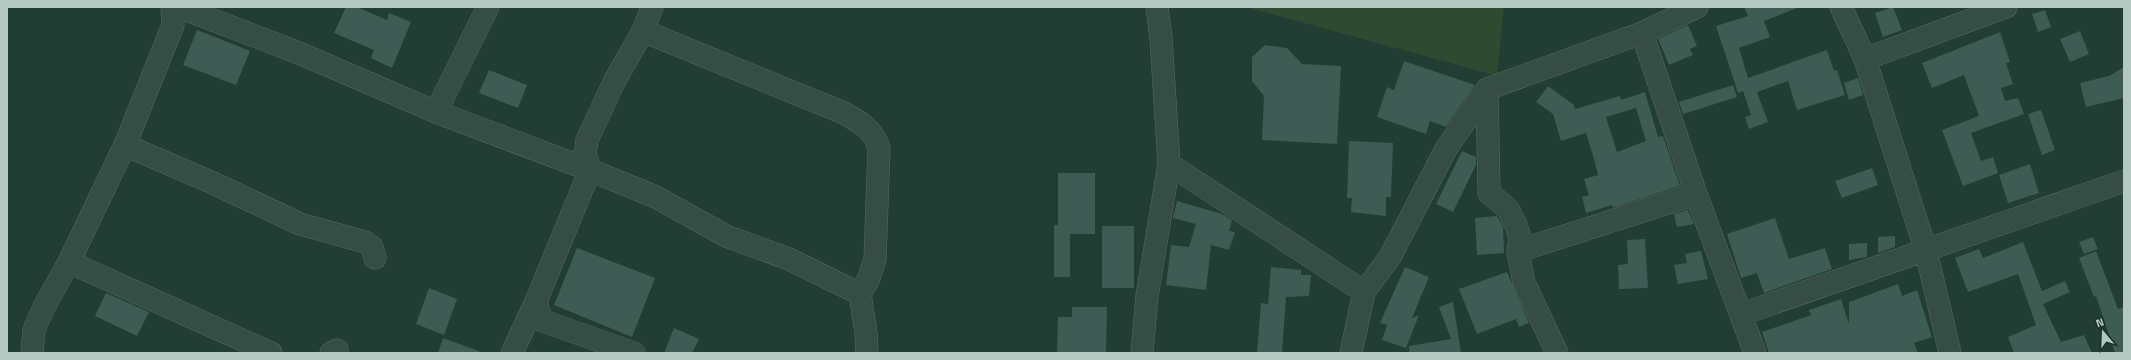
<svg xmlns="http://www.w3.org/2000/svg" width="2131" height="360" font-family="'Titillium Web',sans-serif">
<rect width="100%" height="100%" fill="#223d33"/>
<path fill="#304931" d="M 1246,7 L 1504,7 L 1497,76 Z"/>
<path fill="#3e5c53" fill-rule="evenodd" d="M 346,7 L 357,7 L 387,20 L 389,13 L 411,22 L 392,68 L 371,58 L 374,50 L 334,33 Z
M 1744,7 L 1797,8 L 1764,21 L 1770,37 L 1739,48 L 1748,78 L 1827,50 L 1834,71 L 1837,70 L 1845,95 L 1797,110 L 1788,81 L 1757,92 L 1768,122 L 1749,129 L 1745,117 L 1751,115 L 1743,91 L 1738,93 L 1716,26 L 1748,16 Z
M 1893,7 L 1902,30 L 1883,37 L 1875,13 Z
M 2045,10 L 2051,27 L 2038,32 L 2032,14 Z
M 1688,25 L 1697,46 L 1690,49 L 1693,55 L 1669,65 L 1658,39 Z
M 197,30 L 250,51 L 236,85 L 183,65 Z
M 2080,31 L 2089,54 L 2070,62 L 2060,39 Z
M 2000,32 L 2010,62 L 2006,63 L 2013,84 L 2001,88 L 2005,101 L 2018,98 L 2024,114 L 1971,133 L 1981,161 L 1993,157 L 1998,173 L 1963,186 L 1942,130 L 1979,116 L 1964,75 L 1932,88 L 1922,63 Z
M 1265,45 L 1287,48 L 1302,64 L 1341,66 L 1337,144 L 1262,140 L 1264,96 L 1252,81 L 1252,57 Z
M 1404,61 L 1475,85 L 1446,127 L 1430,121 L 1426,134 L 1377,117 L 1387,87 L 1394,90 Z
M 2124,67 L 2124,98 L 2086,107 L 2080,83 L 2109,76 Z
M 489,70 L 527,85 L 518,108 L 479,93 Z
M 1858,78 L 1863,95 L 1849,100 L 1844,83 Z
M 1733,85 L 1737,97 L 1683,114 L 1679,102 Z
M 1548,86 L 1574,105 L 1575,109 L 1620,96 L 1621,100 L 1645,92 L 1658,137 L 1663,136 L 1680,186 L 1613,208 L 1612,205 L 1586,213 L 1582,197 L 1589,195 L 1584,179 L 1598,175 L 1594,159 L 1586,133 L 1561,141 L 1553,114 L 1536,102 ZM 1636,108 L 1646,141 L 1617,152 L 1606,117 Z
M 2041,110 L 2055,150 L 2042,155 L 2028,114 Z
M 1349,141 L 1393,143 L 1391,197 L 1386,197 L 1386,216 L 1351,212 L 1352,198 L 1347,198 Z
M 1462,151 L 1476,157 L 1476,165 L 1453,212 L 1436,204 Z
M 2030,164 L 2039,193 L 2008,203 L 1999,175 Z
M 1872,168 L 1878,185 L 1842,198 L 1835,181 Z
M 1058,173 L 1095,173 L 1095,234 L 1070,234 L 1070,277 L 1054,277 L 1054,225 L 1058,225 Z
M 1177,201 L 1222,214 L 1232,220 L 1229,231 L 1235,232 L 1229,250 L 1211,245 L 1206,290 L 1166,285 L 1171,245 L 1189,247 L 1196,224 L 1173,218 Z
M 1688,210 L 1694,224 L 1677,227 L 1674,214 Z
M 1497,216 L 1503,226 L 1504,253 L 1477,255 L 1475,218 Z
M 1775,218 L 1789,259 L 1825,248 L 1832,269 L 1764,293 L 1757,273 L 1741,278 L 1727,234 Z
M 1102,226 L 1134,226 L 1134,288 L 1102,288 Z
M 1895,236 L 1895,247 L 1878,253 L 1878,237 Z
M 2093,237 L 2098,249 L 2084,254 L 2079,242 Z
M 1645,239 L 1648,288 L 1619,289 L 1618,265 L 1628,264 L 1627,240 Z
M 2023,242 L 2042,291 L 2065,281 L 2070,292 L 2043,304 L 2061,342 L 2084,335 L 2092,353 L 2014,353 L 2008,337 L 2036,325 L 2018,274 L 1968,292 L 1955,258 L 1979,249 L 1983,258 Z
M 1867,243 L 1867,257 L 1849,260 L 1849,244 Z
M 577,248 L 655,278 L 632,337 L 554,305 Z
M 1701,251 L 1708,279 L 1678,284 L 1674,265 L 1687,263 L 1685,254 Z
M 2096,251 L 2118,309 L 2124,307 L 2124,353 L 2115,353 L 2096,296 L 2094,297 L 2079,258 Z
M 1271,267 L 1301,270 L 1301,275 L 1311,275 L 1309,296 L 1286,297 L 1282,353 L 1257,353 L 1261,303 L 1268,304 Z
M 1405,267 L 1429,277 L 1412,318 L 1419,315 L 1406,348 L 1382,340 L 1387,325 L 1380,323 Z
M 1507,272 L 1529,323 L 1519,327 L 1516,319 L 1477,334 L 1459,289 Z
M 1898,284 L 1902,296 L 1917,290 L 1932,337 L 1914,343 L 1918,353 L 1769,353 L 1762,332 L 1811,315 L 1809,310 L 1841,299 L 1849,324 L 1849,302 Z
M 429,288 L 457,299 L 444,335 L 416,324 Z
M 106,293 L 149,312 L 137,336 L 95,316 Z
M 1453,302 L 1461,353 L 1409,353 L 1409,346 L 1451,339 L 1439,307 Z
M 1072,307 L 1107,307 L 1106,353 L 1057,353 L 1058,317 L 1072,317 Z
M 674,328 L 699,339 L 692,353 L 664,353 Z
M 443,338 L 479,351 L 479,353 L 438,353 Z"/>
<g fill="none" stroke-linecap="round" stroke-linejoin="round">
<g stroke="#546b63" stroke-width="23">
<path id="minor" d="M 179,7 L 299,53 L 436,112 L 590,170 L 656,197 L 726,236 L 789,259 L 860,294
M 1841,7 L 1865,59 L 1926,251 L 1950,353
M 643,31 L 844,113 C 861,123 873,129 879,148 L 875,259 L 869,278 L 860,294 L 866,333 L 867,353
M 1642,33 L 1696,194 L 1755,353
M 1865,59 L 2006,7
M 1487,89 L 1489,193 L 1508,209 L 1516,225 L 1520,238 L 1518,251 L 1524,283 L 1557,353
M 436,112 L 488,7
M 125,145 L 213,183 L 300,224 L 365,242 L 372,247 L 375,258
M 1169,164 L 1364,292
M 1518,251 L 1696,194
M 69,262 L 271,353
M 1742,314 L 2124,181
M 32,353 L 34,330 L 44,307 L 69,262 L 125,145 L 173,25 L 172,7
M 331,353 L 337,350
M 512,353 L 537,299
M 634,353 L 543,321 L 538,311 L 537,299 L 590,170 L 585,154 L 587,140 L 615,80 L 643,31 L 652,7
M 1142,353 L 1147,296 L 1169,164 L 1161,38 L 1157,7
M 1351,353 L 1364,292 L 1390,257 L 1446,149 L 1487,89 L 1642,33 L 1697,7"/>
</g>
<use href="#minor" stroke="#364d45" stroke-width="22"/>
</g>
<rect width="2131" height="360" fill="none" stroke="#b2c8c1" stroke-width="16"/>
<g transform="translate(2103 332) rotate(341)" stroke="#1b322a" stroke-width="3" paint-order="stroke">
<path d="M0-3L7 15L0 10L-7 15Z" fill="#b2c8c1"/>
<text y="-6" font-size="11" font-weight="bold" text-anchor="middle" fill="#b2c8c1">N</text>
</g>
</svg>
